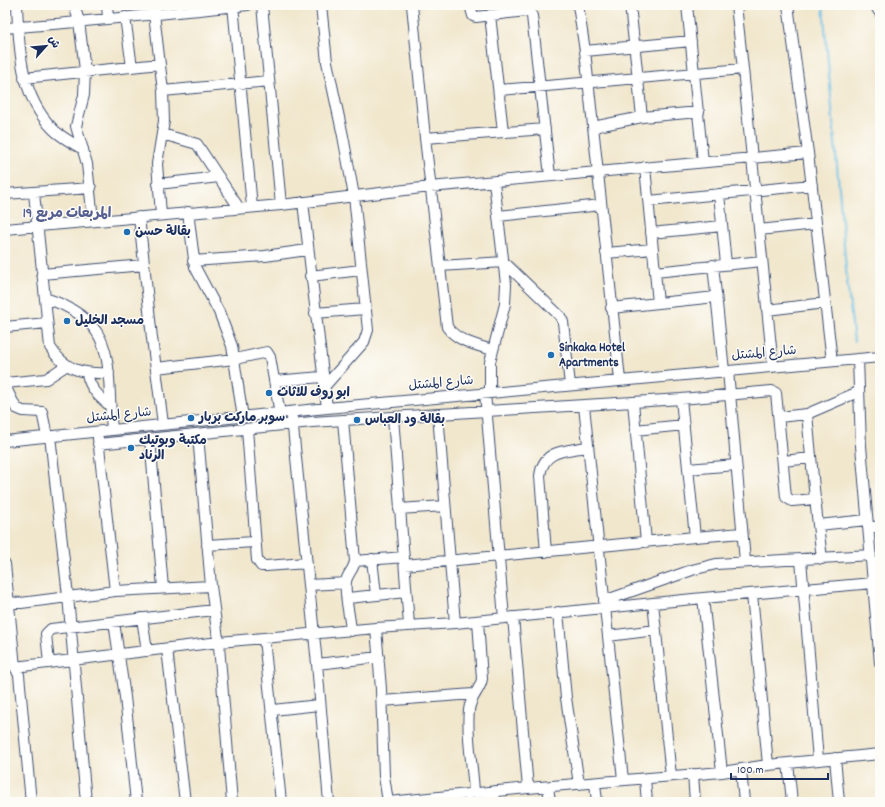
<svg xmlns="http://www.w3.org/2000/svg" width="885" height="807" font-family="Dekko,'Playpen Sans Arabic',sans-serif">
<rect width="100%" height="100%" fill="#fdfcf7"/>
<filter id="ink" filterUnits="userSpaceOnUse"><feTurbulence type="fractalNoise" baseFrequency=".025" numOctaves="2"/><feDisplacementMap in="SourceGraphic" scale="8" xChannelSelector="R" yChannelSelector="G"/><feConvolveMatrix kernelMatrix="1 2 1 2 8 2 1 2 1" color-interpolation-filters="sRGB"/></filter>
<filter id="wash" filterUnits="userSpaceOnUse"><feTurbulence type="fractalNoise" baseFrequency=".012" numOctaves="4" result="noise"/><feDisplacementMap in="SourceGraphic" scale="16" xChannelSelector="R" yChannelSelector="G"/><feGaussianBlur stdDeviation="0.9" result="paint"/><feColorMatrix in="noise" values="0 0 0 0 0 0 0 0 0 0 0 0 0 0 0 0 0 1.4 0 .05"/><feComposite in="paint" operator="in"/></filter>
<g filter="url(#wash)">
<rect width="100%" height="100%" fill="#f1e7cd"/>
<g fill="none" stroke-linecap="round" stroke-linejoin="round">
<path stroke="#68bee5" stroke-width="2" d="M 823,5 L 847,280 L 854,341"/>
</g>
</g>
<g filter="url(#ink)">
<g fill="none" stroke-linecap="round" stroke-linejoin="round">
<g stroke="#3b4b6f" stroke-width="12">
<path id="minor" d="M 17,5 C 19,49 20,95 53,129 C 61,137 72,143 83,149
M 74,5 L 79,21 L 85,70 L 84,95 L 76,126 L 87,164 L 93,220
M 107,5 L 108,18
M 153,5 L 163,91 L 164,121 L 157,164 L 161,214
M 233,5 L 252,207
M 262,5 L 281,205
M 321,5 L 327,62 L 343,136 L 354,196 L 368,330 L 364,342 L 324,387
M 412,5 L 425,138 L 447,327 C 457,341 476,345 492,350
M 470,5 L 473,16 L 476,17 L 526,11 L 530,12 L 532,16 L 550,176
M 578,5 L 585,51 L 620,380
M 687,5 L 703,162
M 736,5 L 743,69
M 788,5 L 808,153 L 832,361
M 875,5 L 880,13
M 490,15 L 503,132
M 125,17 L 132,67
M 5,28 C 86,22 167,13 248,5
M 585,51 L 691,41
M 24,78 L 160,64
M 499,90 L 743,69 L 773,367
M 163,91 L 269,81
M 642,117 L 699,112
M 593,127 L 642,117 L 630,5
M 162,134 L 197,144 L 239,208
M 425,138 L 545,129
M 645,167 L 658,303
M 158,184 L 219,177
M 34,193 L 50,347 C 65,371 83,374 109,373
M 5,194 L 91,188
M 719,194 L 726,264
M 649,201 L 812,185
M 303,202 L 327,408
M 188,212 L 195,267 L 219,312 L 232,346 L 243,418
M 498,216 L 601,205
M 139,217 L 152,338 L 163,424
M 5,229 L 281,205 L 430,187 L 808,153
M 759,230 L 816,224
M 651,233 L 722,226
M 606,253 L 653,249
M 193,261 L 265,256 L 307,250
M 713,265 L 724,371
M 440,266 L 504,262 L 560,316 L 563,322 L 570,385
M 655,272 L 762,261
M 42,274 L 144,265
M 310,276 L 361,270
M 45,298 C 120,322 106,366 112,430
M 611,308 L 716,297
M 767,310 L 825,303
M 315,313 L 365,309
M 5,327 L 47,323
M 858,359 L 861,446 L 880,663
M 156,368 L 235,359 L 267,352 L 270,357 L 280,414
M 728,371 L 745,561
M 87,374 C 90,388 98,396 109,405
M 274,381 L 322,377
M 5,383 L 46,379 L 67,365
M 5,386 L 16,408 L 23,411 L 42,412 L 47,436
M 485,393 L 504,618
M 490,393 L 490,362 L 505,304 L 506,284 L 494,182
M 633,402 L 681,399
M 584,406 L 623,780
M 438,414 L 455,623
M 807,414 L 858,392
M 393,417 L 409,625
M 779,417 L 807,414 L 815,499
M 292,418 L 317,664 L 329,802
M 343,420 L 355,561 C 354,569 348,573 346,581 C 344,596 350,615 351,631
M 247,429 L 257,560 L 261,566 L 266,566 L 306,563
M 635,430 L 684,425
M 198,435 L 211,586 L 219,646 L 232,802
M 50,436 L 68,596 L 86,802
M 98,438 L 115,591
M 150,439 L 163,588
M 5,441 L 327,408 L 880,357
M 98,444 L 312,422 L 633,402 L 646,542
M 783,461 L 811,458
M 688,469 L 736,465
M 399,509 L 445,506
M 818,525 L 867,520
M 868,528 L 880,526
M 695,537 L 742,533
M 207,545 L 254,542
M 546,552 L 540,476 C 543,449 566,451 587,447
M 372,559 L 376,595
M 801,560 L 818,760
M 355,561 L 404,557
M 5,564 L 15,667 L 19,675 L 31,802
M 405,565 L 695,537 L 681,399 L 772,391 L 776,393 L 786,497 L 792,501 L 815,499 L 822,559
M 309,585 L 346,583
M 752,594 L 768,765
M 348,598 L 406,592
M 703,598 L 722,772
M 604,601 L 692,570 L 716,564 L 871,555
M 5,602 L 21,603 L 115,591 L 211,586
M 653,603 L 671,776
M 558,612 L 566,698 L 579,784
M 513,617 L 528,788
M 142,618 L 147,651
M 114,622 L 125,697 L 136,802
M 376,628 L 381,689 L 384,776 L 388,802
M 608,636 L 656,630
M 264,639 L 281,802
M 167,649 L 185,802
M 5,663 L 11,663 L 15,667 L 219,642 L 376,628 L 455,623 L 703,598 L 873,583
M 49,663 L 46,634 L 51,629 L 214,610
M 317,664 L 379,657
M 382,701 L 473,694
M 273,710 L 319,705
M 835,758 L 839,802
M 788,763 L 792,802
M 741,769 L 744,802
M 693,774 L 695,802
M 645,779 L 647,802
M 595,783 L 597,802
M 548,787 L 550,802
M 494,791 L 495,802
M 474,793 C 473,766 466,737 469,710 C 471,695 480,691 482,679 L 478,621
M 389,802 L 528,788 L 722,772 L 768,765 L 880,754"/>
</g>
<use href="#minor" stroke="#fff" stroke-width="10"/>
</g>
</g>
<g fill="#1f6fb2" stroke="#fdfcf7" stroke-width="1.5">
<circle cx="127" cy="232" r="4"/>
<circle cx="67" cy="321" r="4"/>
<circle cx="551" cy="355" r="4"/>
<circle cx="269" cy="393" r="4"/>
<circle cx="191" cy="418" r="4"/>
<circle cx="357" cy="420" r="4"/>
<circle cx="131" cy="448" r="4"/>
</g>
<g text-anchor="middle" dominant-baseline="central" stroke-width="3" stroke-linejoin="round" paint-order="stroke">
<g font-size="13" font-weight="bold" fill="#1b2f5e" stroke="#fdfcf7" text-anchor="start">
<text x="135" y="232">بقالة حسن</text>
<text x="75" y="321">مسجد الخليل</text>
<text x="559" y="348">Sinkaka Hotel<tspan x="559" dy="15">Apartments</tspan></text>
<text x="277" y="393">ابو روف للاثاث</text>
<text x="199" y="418">سوبر ماركت بربار</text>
<text x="365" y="420">بقالة ود العباس</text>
<text x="139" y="441">مكتبة وبوتيك<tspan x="139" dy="15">الرناد</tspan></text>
</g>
<g font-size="13" fill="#1b2f5e" stroke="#fdfcf7">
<text transform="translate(764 354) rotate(-5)">شارع المشتل</text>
<text transform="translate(441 384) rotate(-5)">شارع المشتل</text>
<text transform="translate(119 416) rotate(-6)">شارع المشتل</text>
</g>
<g font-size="14" font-weight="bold" fill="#545e90" stroke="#fdfcf7">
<text x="67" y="214">المربعات مربع 19</text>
</g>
</g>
<rect width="885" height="807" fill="none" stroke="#fdfcf7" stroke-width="20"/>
<g transform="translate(46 46) rotate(63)" stroke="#fdfcf7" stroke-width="3" paint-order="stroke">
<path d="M0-3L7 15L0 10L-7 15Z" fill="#1b2f5e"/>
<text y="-6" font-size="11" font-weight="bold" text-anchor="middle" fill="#1b2f5e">ش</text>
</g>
<path d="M731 773v6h97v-6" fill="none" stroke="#1b2f5e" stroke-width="2"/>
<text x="737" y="773" font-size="12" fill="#1b2f5e" stroke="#fdfcf7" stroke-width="3" paint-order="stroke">100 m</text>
</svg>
